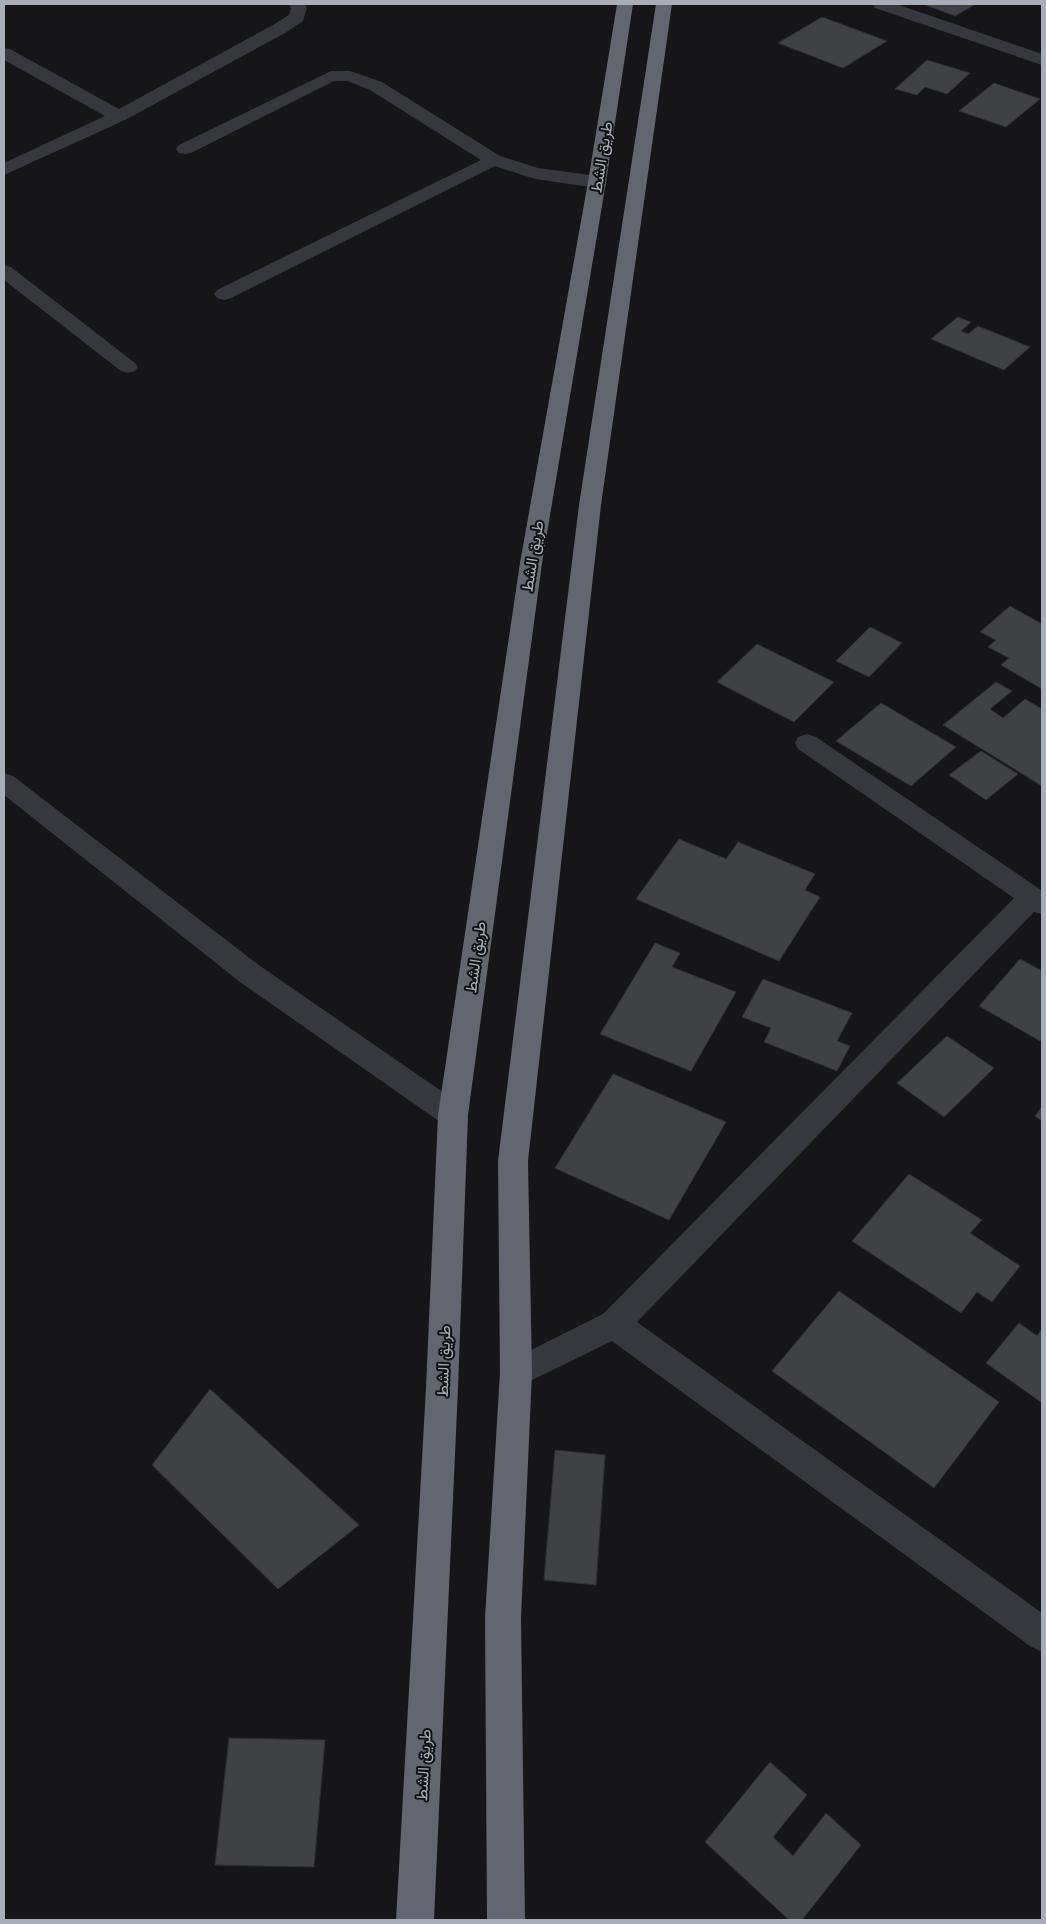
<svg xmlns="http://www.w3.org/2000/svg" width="1046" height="1924" font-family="'Golos Text',Vazirmatn,sans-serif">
<rect width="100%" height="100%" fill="#161618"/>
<path fill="#404145" stroke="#303034" d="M 923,4 L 972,4 L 974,5 L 955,16 Z
M 822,17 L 887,41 L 843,68 L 778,43 Z
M 927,60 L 970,73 L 947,94 L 925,87 L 917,95 L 895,89 Z
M 994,83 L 1040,99 L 1006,127 L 959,111 Z
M 958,317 L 971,322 L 961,331 L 968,334 L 978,326 L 1030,347 L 1004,370 L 931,339 Z
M 1010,606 L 1042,624 L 1042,689 L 1001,665 L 1009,658 L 988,647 L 996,640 L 980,632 Z
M 870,627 L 902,643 L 869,677 L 836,661 Z
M 757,644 L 834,682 L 794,722 L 717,682 Z
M 996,682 L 1012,691 L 990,709 L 1003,718 L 1025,699 L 1042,709 L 1042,786 L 943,725 Z
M 881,703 L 956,747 L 911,786 L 836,741 Z
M 981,751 L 1018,774 L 986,800 L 949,775 Z
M 679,839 L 726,859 L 738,842 L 815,874 L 805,890 L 820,897 L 779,961 L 636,899 Z
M 655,943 L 680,953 L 672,967 L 736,992 L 691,1071 L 600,1034 Z
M 1020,959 L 1042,971 L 1042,1038 L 1040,1041 L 979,1006 Z
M 763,979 L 852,1013 L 837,1041 L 850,1046 L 837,1071 L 764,1042 L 771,1028 L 742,1017 Z
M 947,1036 L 994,1068 L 944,1117 L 897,1083 Z
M 613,1074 L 726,1122 L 669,1220 L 555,1168 Z
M 1042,1106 L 1042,1121 L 1035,1116 Z
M 909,1174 L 982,1220 L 970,1233 L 1020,1266 L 992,1302 L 977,1292 L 961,1313 L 852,1241 Z
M 839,1291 L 999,1402 L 934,1488 L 772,1371 Z
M 1019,1323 L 1037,1336 L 1042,1329 L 1042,1403 L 986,1363 Z
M 210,1389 L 359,1525 L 278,1589 L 152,1465 Z
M 555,1450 L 605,1455 L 596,1585 L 544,1580 Z
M 229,1738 L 325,1740 L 314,1867 L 215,1865 Z
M 770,1762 L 807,1795 L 773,1837 L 793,1856 L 826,1813 L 861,1845 L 802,1920 L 789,1920 L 705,1842 Z"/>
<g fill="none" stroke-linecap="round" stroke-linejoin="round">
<path fill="#37383d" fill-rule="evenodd" d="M 289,4 L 305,4 L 307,8 L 303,21 L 285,33 L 125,120 L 4,175 L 4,163 L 105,116 L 4,60 L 4,48 L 10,49 L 119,109 L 273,25 L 289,15 L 291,8 Z
M 873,4 L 896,4 L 1042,54 L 1042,65 L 875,8 Z
M 331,71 L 350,71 L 382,82 L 500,156 L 538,168 L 597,176 L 604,178 L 606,182 L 604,186 L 597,188 L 535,179 L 495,166 L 231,298 L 224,300 L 217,298 L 214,294 L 217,290 L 481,160 L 370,90 L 348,81 L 334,81 L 191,153 L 185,154 L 179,153 L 176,149 L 179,145 Z
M 4,265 L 11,267 L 135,363 L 138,367 L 135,371 L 128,373 L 121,371 L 4,280 Z
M 807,734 L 816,737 L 1041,890 L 1042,914 L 1034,912 L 637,1322 L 1042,1613 L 1042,1652 L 1030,1646 L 612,1341 L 516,1388 L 505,1383 L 500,1373 L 505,1363 L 603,1314 L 1014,898 L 798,749 L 795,743 L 798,737 Z
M 4,773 L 13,776 L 260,966 L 463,1106 L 468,1115 L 463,1124 L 453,1127 L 443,1124 L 240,982 L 4,795 Z"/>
<path fill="#63666e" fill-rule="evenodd" d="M 617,4 L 633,4 L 606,182 L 542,563 L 468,1115 L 458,1388 L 434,1920 L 396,1920 L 426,1388 L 438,1115 L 520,563 L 588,182 Z
M 656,4 L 672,4 L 601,505 L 528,1161 L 532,1373 L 521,1618 L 525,1920 L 487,1920 L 485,1618 L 500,1373 L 498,1161 L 579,505 Z"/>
</g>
<g text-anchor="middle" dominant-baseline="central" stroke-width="4" stroke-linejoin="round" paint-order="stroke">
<g font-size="16" fill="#a8adb8" stroke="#111113">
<text transform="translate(601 157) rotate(-81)">طريق الشط</text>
<text transform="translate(532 556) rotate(-81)">طريق الشط</text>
<text transform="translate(475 957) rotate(-82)">طريق الشط</text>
<text transform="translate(443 1361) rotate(-88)">طريق الشط</text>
<text transform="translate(423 1765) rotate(-87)">طريق الشط</text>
</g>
</g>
<rect width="1046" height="1924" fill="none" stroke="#a8adb8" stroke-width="10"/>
</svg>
